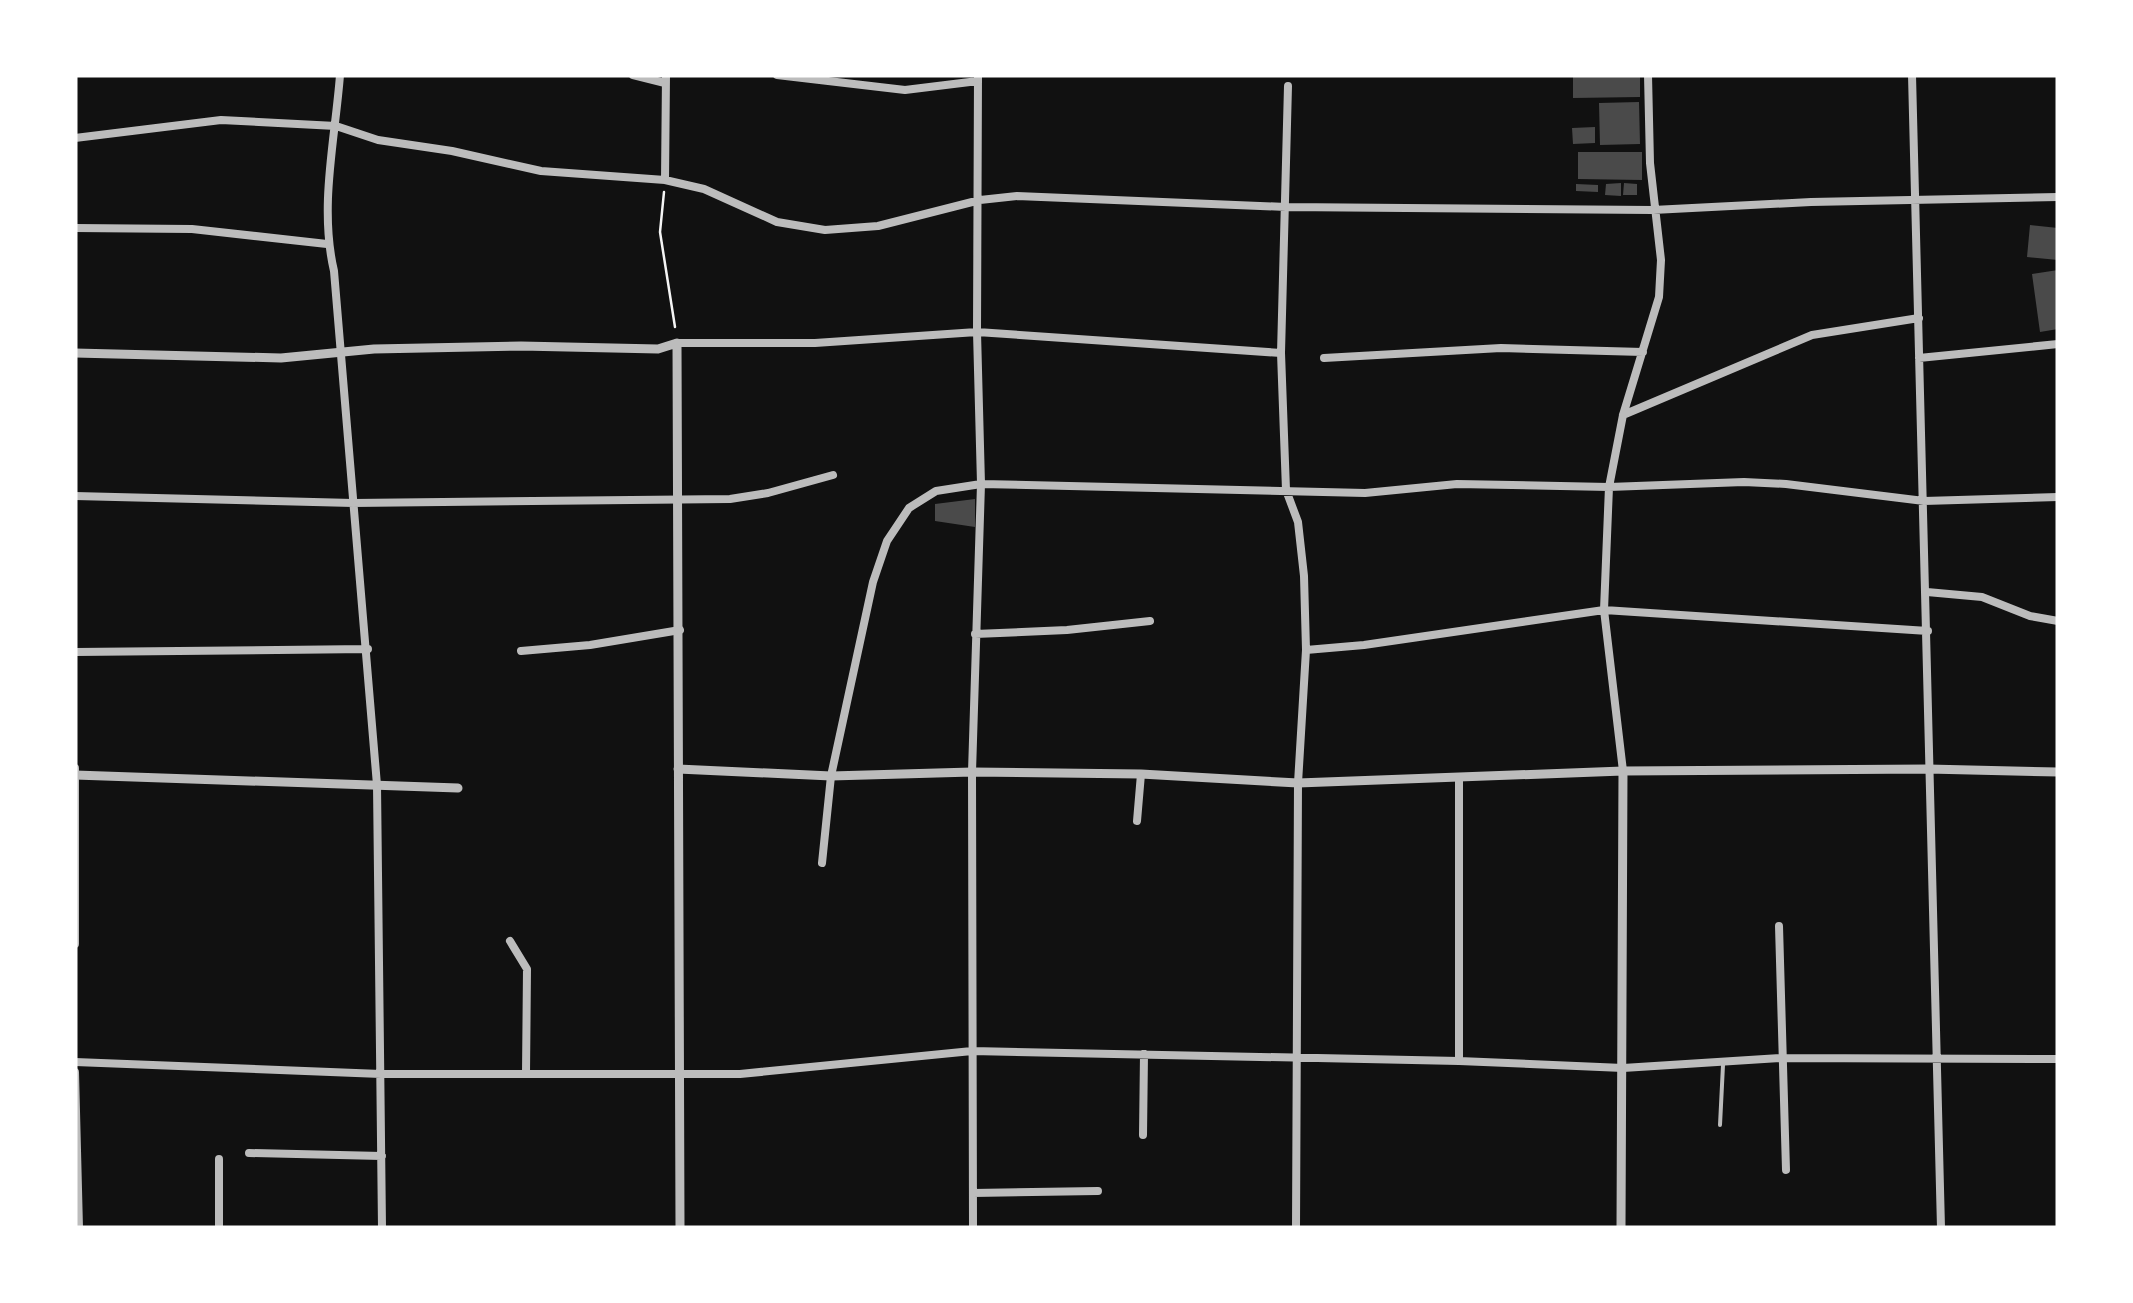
<svg xmlns="http://www.w3.org/2000/svg" width="2133" height="1303" font-family="Karla,sans-serif">
<rect width="100%" height="100%" fill="#111"/>
<path fill="#4a4a4a" d="M 1640,75 L 1640,97 L 1573,98 L 1573,76 Z
M 1639,102 L 1640,144 L 1600,145 L 1599,103 Z
M 1595,127 L 1595,143 L 1573,144 L 1572,128 Z
M 1578,152 L 1642,152 L 1642,180 L 1578,179 Z
M 1621,183 L 1621,196 L 1605,195 L 1606,184 Z
M 1624,183 L 1637,184 L 1637,195 L 1623,195 Z
M 1576,184 L 1598,185 L 1598,192 L 1576,191 Z
M 2030,225 L 2058,228 L 2058,260 L 2027,257 Z
M 2058,270 L 2058,329 L 2040,332 L 2032,274 Z
M 975,499 L 975,527 L 935,521 L 935,504 Z"/>
<g fill="none" stroke-linecap="round" stroke-linejoin="round">
<path stroke="#f5f5f5" stroke-width="2.5" d="M 664,192 L 660,232 L 675,327"/>
<path stroke="#bcbcbc" stroke-width="4" d="M 1720,1125 L 1723,1065"/>
<path stroke="#bcbcbc" stroke-width="8" d="M 340,75 C 335,140 319,207 334,271 L 377,785 L 382,1228
M 633,75 L 665,83
M 777,75 L 905,90 L 978,81
M 1912,75 L 1941,1228
M 1288,86 L 1281,353 L 1286,490 L 1298,522 L 1304,576 L 1306,650 L 1298,783 L 1296,1228
M 75,138 L 221,120 L 336,126 L 378,140 L 452,151 L 541,171 L 665,180 L 704,189 L 777,222 L 825,230 L 878,226 L 980,200 L 1017,196 L 1286,207 L 1653,210 L 1811,202 L 2058,197
M 665,180 L 666,75
M 75,228 L 192,229 L 327,244
M 677,343 L 815,343 L 977,332 L 1281,353
M 1324,358 L 1501,348 L 1643,352
M 1919,358 L 2058,344
M 1623,415 L 1812,335 L 1919,318
M 75,496 L 353,503 L 730,499 L 768,493 L 833,475
M 1927,592 L 1982,597 L 2030,616 L 2058,621
M 975,634 L 1067,630 L 1150,621
M 1306,650 L 1364,645 L 1604,610 L 1928,631
M 521,651 L 590,645 L 680,630
M 75,652 L 368,649
M 75,768 L 75,944
M 1623,771 L 1604,610 L 1609,487 L 1623,415 L 1659,297 L 1661,260 L 1650,163 L 1648,75
M 1459,778 L 1459,1061
M 1137,821 L 1141,774
M 822,863 L 831,776 L 873,582 L 887,541 L 909,508 L 936,491 L 981,484 L 1365,493 L 1457,484 L 1609,487 L 1744,482 L 1786,484 L 1924,501 L 2058,497
M 1779,926 L 1786,1170
M 510,941 L 527,969 L 526,1074
M 75,1062 L 381,1074 L 740,1074 L 972,1051 L 1459,1061 L 1623,1068 L 1781,1058 L 2058,1059
M 75,1072 L 79,1228
M 1143,1135 L 1144,1054
M 249,1153 L 382,1156
M 973,1193 L 1098,1191
M 219,1228 L 219,1159
M 973,1228 L 972,772 L 981,484 L 977,332 L 978,75"/>
<path stroke="#bcbcbc" stroke-width="9" d="M 75,353 L 281,358 L 374,349 L 521,346 L 658,349 L 677,343 L 680,1228
M 678,769 L 831,776 L 972,772 L 1141,774 L 1298,783 L 1623,771 L 1928,769 L 2058,772
M 75,775 L 458,788
M 1621,1228 L 1623,771"/>
</g>
<rect width="2133" height="1303" fill="none" stroke="#ffffff" stroke-width="155"/>
</svg>
